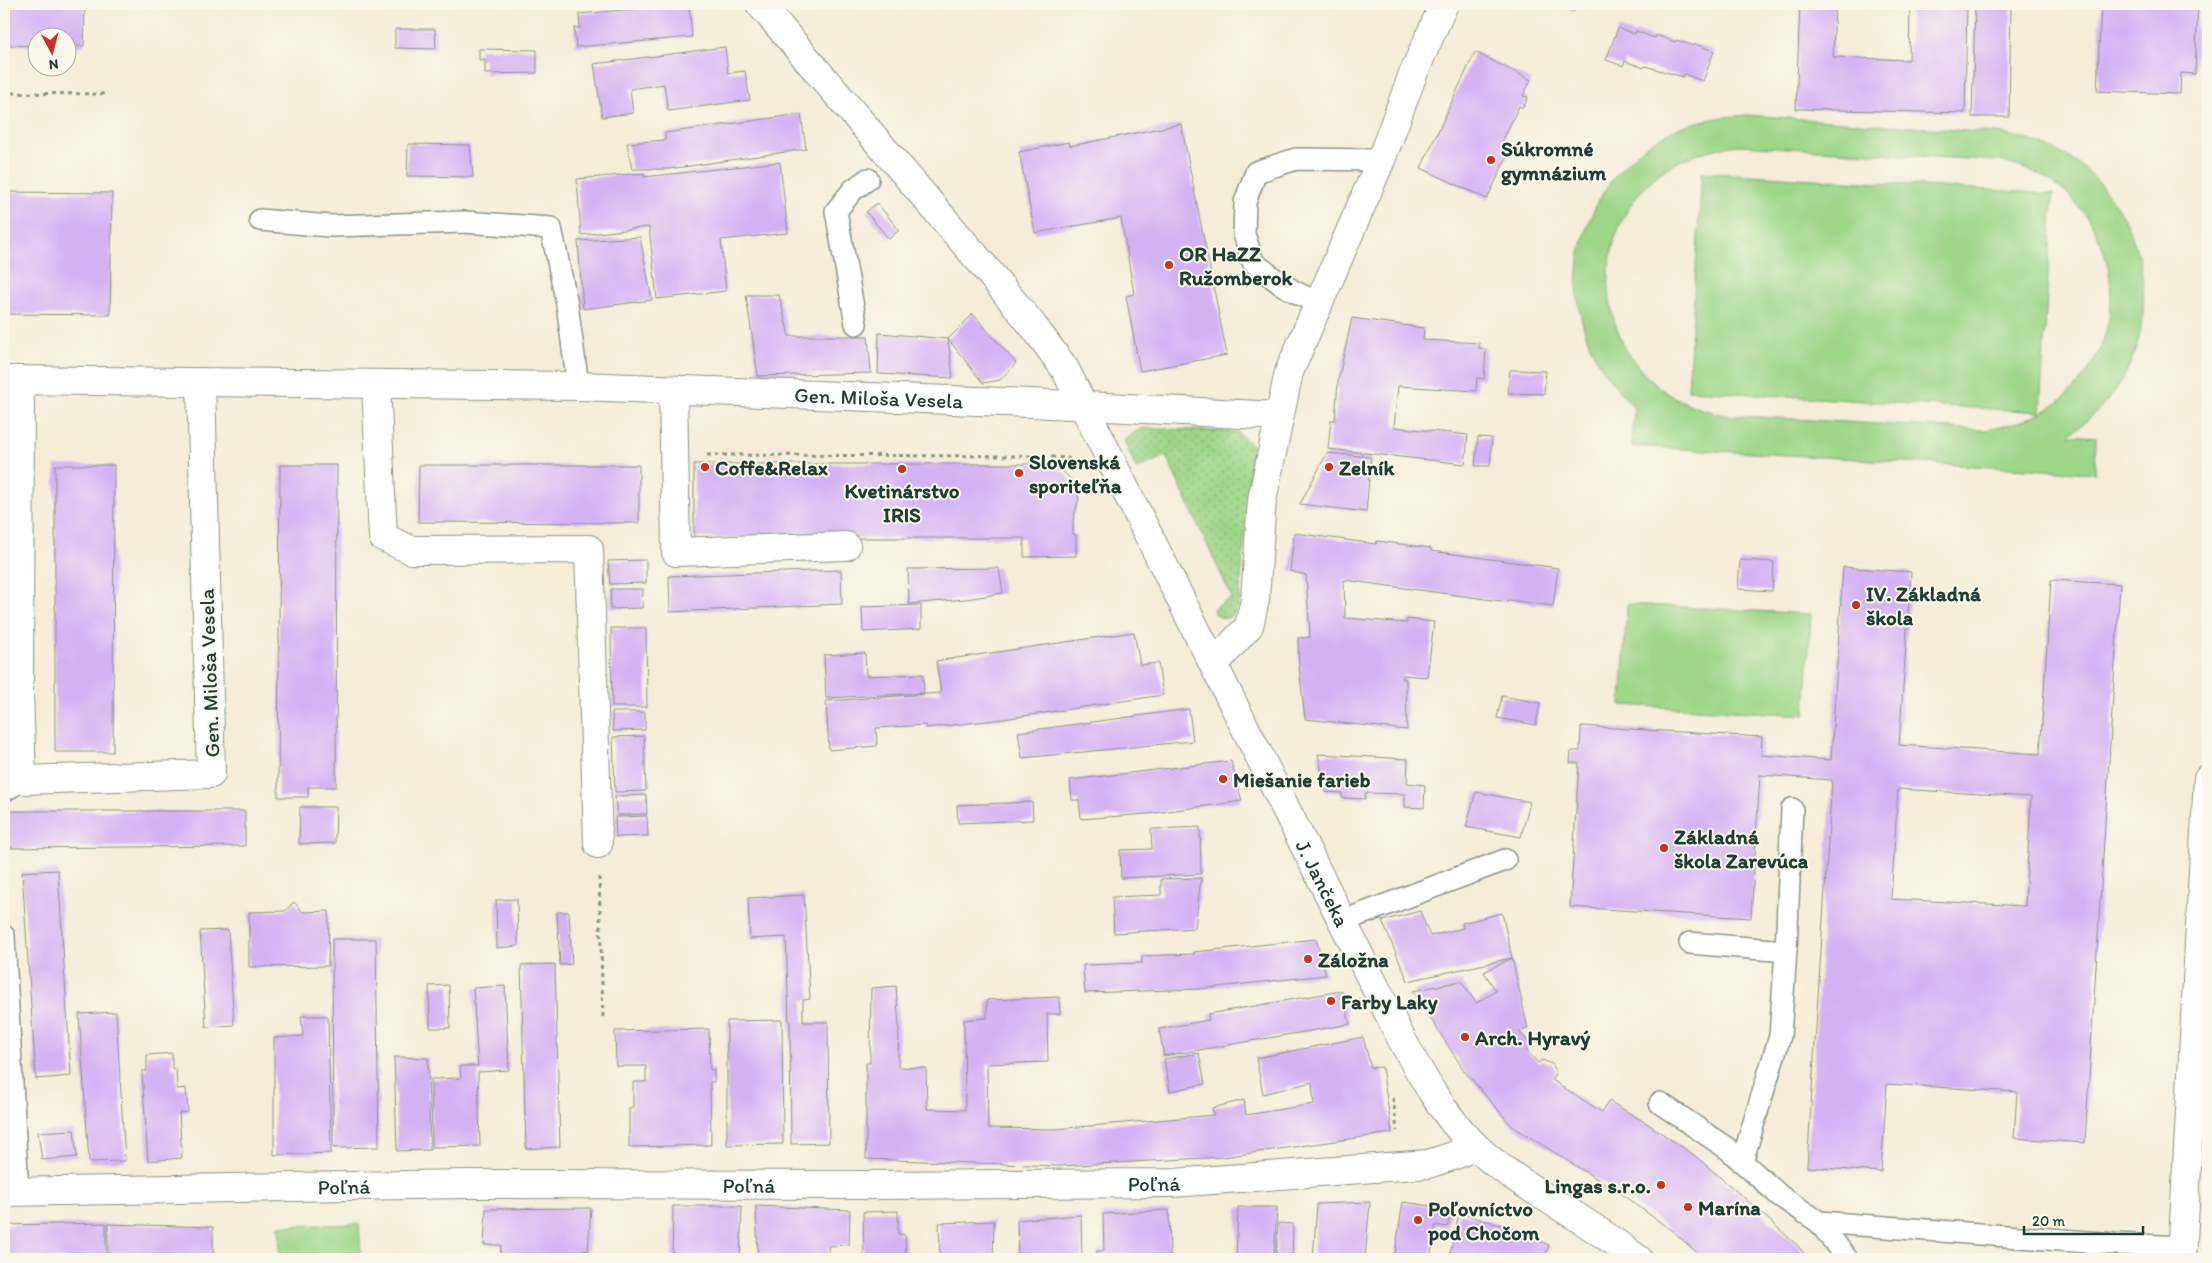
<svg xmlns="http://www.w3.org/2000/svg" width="2212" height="1263" font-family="Itim,sans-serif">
<defs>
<pattern id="grass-dots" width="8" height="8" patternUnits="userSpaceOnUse" patternTransform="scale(1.25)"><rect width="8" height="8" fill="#9ed688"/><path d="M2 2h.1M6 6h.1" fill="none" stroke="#80af70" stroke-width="1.8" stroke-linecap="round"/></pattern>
</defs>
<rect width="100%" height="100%" fill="#fbf7ec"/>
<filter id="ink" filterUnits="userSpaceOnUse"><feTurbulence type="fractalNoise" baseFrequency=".02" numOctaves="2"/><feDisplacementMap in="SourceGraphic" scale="10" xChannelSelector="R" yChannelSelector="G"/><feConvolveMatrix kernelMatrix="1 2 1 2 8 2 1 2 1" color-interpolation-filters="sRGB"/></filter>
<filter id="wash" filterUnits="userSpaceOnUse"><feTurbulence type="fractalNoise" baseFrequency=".0096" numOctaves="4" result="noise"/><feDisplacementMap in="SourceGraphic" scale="20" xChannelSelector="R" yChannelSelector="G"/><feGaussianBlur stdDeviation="1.12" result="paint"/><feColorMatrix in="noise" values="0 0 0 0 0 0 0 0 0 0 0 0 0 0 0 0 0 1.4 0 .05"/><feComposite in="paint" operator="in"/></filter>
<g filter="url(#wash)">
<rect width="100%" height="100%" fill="#f5edd8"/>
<path fill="url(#grass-dots)" stroke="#5e8a5e" d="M 1141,428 L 1237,432 L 1252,445 L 1239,605 L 1235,613 L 1228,618 C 1221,618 1215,617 1213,609 L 1232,598 L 1166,456 L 1136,469 L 1124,440 Z"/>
<path fill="#9ed688" stroke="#5e8a5e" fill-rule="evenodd" d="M 1747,115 L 1997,133 C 2026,138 2054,146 2078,164 C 2149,219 2166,324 2111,396 C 2099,411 2084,423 2069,435 L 2096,437 L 2095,473 L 1632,446 L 1634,407 C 1614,386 1596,364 1586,335 C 1558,254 1601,156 1684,126 C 1704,119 1725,117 1747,115 ZM 1738,145 L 1999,161 C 2024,167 2048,176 2067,194 C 2127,249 2126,349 2061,400 C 2038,418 2012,425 1984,430 L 1724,415 C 1699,409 1675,401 1655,384 C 1591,330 1594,224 1660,173 C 1683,156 1711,149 1738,145 Z
M 1702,172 L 2053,194 L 2040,412 L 1688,390 Z
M 1627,604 L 1811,614 L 1805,715 L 1621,705 Z
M 359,1224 L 361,1259 L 280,1259 L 279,1226 Z"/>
<g id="blocks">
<path fill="#d4b3f4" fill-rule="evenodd" d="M 4,4 L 85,4 L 84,46 L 68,46 L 68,38 L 38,38 L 38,46 L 4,45 Z
M 689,4 L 692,37 L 576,47 L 574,28 L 580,28 L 579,14 Z
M 1559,4 L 1577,4 L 1574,11 Z
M 1800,4 L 1835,4 L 1833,57 L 1909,60 L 1910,4 L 1967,4 L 1965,113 L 1796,109 Z
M 1975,4 L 2011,4 L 2009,117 L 1972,117 Z
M 2101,4 L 2198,4 L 2195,74 L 2181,73 L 2180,94 L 2097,91 Z
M 1618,28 L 1635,34 L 1636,31 L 1655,38 L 1656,35 L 1675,42 L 1676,40 L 1694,46 L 1695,44 L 1714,51 L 1703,81 L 1684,74 L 1683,77 L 1645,66 L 1644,68 L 1625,61 L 1623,66 L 1606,60 Z
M 395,29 L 435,29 L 436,49 L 395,48 Z
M 725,47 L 728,73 L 745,71 L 750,100 L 668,111 L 664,84 L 630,89 L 633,113 L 602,117 L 594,64 Z
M 479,49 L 537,50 L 537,73 L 485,74 L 485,59 L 479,60 Z
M 1475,52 L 1531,80 L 1523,96 L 1528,97 L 1523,108 L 1519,106 L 1502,142 L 1512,146 L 1487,199 L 1421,168 Z
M 801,114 L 806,149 L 669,169 L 632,169 L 627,143 L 665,140 L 665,133 Z
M 1181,124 L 1227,355 L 1140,371 L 1126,296 L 1134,294 L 1121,218 L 1035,233 L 1019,152 L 1069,142 L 1070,146 Z
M 408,144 L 470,145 L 473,177 L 407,176 Z
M 780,162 L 788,233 L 721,240 L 726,291 L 657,299 L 649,227 L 581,235 L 577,179 L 644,173 L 644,177 Z
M 4,192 L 112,193 L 110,315 L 4,314 Z
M 877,203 L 899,230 L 889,239 L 866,212 Z
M 640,237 L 652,300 L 583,309 L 578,241 Z
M 746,295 L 779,295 L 789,336 L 868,336 L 871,373 L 758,376 Z
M 973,314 L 1016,363 L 1000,380 L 983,383 L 948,339 Z
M 1352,318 L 1424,328 L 1423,340 L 1479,343 L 1479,348 L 1486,349 L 1484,379 L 1477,378 L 1476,391 L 1398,386 L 1394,427 L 1468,435 L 1465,464 L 1328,449 L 1331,420 L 1335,420 L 1338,381 Z
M 879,333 L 948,339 L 953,378 L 878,374 Z
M 1510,370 L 1546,371 L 1544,394 L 1508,393 Z
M 1478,437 L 1492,438 L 1490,466 L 1475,466 Z
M 1327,453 L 1371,457 L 1366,512 L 1300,504 Z
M 694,464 L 1038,464 L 1051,466 L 1065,473 L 1072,481 L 1079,498 L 1073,520 L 1073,534 L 1076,535 L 1076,556 L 1024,557 L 1024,538 L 694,538 Z
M 55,465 L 114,465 L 113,752 L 55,752 Z
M 280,465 L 337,465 L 336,787 L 308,787 L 308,797 L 278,797 Z
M 419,465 L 639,465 L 639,523 L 418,522 Z
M 1294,533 L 1376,544 L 1377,541 L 1431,548 L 1431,551 L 1558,568 L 1553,606 L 1508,600 L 1508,602 L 1344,580 L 1345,618 L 1407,623 L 1407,619 L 1434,622 L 1427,677 L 1403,675 L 1403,679 L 1406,679 L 1407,730 L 1305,719 L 1299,667 L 1298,638 L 1310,637 L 1306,575 L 1290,571 Z
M 646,560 L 646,583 L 610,584 L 608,561 Z
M 1740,560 L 1774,562 L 1772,591 L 1738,589 Z
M 1843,567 L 1911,572 L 1899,745 L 2040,754 L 2051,580 L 2120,584 L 2085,1143 L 2014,1138 L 2017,1092 L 1887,1084 L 1881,1172 L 1807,1167 L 1832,780 L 1760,775 L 1751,918 L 1570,907 L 1579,763 L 1570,763 L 1571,751 L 1580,751 L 1581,726 L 1762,737 L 1761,755 L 1831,760 ZM 1898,789 L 2031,797 L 2025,906 L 1891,899 Z
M 999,568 L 1003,593 L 966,599 L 909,604 L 908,569 Z
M 841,570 L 842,604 L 670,612 L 669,576 Z
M 611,589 L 643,589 L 642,608 L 610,609 Z
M 921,605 L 921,629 L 863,632 L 862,607 Z
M 611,628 L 646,628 L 647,707 L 612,707 Z
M 1134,632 L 1140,665 L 1158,663 L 1163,695 L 1004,719 L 926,728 L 926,725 L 876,728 L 877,746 L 829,750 L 826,701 L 941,693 L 936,661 Z
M 865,653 L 866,676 L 923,674 L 924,693 L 826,698 L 824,655 Z
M 1502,696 L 1540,703 L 1536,725 L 1497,718 Z
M 1189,709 L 1193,741 L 1022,758 L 1018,732 Z
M 612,712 L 645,712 L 645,730 L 613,731 Z
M 644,736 L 646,791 L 615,792 L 613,737 Z
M 1318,754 L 1408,759 L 1407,783 L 1425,785 L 1424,808 L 1405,807 L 1405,794 L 1365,793 L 1365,799 L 1342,798 L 1342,793 L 1326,792 Z
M 1231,761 L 1242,801 L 1147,814 L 1081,819 L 1079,800 L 1072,800 L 1070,780 Z
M 1476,792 L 1530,802 L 1521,837 L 1466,827 Z
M 646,795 L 647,814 L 617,815 L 615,796 Z
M 1032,802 L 1033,820 L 958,823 L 957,805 Z
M 300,807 L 336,807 L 335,843 L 299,844 Z
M 8,811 L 245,811 L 245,846 L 8,848 Z
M 647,816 L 648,836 L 616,837 L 615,817 Z
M 1200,827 L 1201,874 L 1121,878 L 1120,850 L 1152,849 L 1151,829 Z
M 58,870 L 71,1076 L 36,1079 L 22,872 Z
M 1201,878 L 1195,928 L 1114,933 L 1112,897 L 1161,895 L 1161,879 Z
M 804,895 L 810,999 L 803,1000 L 803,1022 L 828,1022 L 829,1143 L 791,1144 L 790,1022 L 789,1022 L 786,937 L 750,939 L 748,898 Z
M 517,899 L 518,946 L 497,948 L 496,900 Z
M 294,902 L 303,912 L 329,911 L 328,966 L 249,967 L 249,912 L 285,911 Z
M 1420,911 L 1430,936 L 1463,928 L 1462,923 L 1502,913 L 1528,1029 L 1519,1031 L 1531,1045 L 1526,1050 L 1538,1063 L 1542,1060 L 1552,1064 L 1556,1071 L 1552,1080 L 1602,1112 L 1609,1101 L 1648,1124 L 1694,1155 L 1749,1202 L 1798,1246 L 1808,1259 L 1704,1259 L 1675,1233 L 1624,1196 L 1512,1126 L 1465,1072 L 1413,991 L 1461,981 L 1476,1003 L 1496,991 L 1484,972 L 1512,958 L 1408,981 L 1382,921 Z
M 557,912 L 569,912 L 572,964 L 560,965 Z
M 228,930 L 234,1025 L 206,1027 L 200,931 Z
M 332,939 L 376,939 L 379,1147 L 333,1148 Z
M 1316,939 L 1326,975 L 1199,989 L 1085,993 L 1083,965 L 1142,963 L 1142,956 L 1194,954 L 1194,952 Z
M 555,964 L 560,1147 L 526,1149 L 521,965 Z
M 449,985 L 450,1028 L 430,1028 L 429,986 Z
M 505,986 L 509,1070 L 478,1072 L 480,1146 L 432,1147 L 431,1079 L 461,1078 L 460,1066 L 478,1066 L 473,988 Z
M 896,986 L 899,1027 L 898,1067 L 926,1068 L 927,1109 L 965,1110 L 964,1020 L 987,1018 L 987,1000 L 1059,997 L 1060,1014 L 1047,1014 L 1048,1062 L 987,1064 L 988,1128 L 1056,1129 L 1214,1115 L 1212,1108 L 1244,1100 L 1246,1115 L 1314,1104 L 1312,1082 L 1263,1094 L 1256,1058 L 1363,1037 L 1371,1068 L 1382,1067 L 1392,1133 L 1223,1157 L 1059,1166 L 866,1159 L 866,1063 L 870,1063 L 871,988 Z
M 1341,991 L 1350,1024 L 1164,1056 L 1159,1029 L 1209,1020 L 1208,1014 Z
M 116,1012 L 125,1161 L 89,1162 L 79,1014 Z
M 301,1016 L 328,1016 L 331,1153 L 274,1155 L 274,1038 L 303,1036 Z
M 782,1020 L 783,1144 L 727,1145 L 727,1021 Z
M 709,1029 L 710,1070 L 714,1069 L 714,1082 L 710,1082 L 711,1145 L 629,1147 L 629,1108 L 633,1107 L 633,1082 L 646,1082 L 646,1066 L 616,1066 L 615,1031 Z
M 172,1053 L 172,1069 L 176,1069 L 177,1089 L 186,1088 L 188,1112 L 179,1113 L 182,1158 L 148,1161 L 142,1071 L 147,1071 L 147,1055 Z
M 1199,1053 L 1205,1084 L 1170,1091 L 1164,1059 Z
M 394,1057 L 428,1058 L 430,1150 L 397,1151 Z
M 74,1130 L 77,1157 L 42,1160 L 38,1132 Z
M 1370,1202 L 1365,1259 L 1313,1259 L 1317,1204 Z
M 1403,1202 L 1439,1207 L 1439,1209 L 1451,1212 L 1447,1227 L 1436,1225 L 1430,1259 L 1394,1259 Z
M 673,1206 L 742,1206 L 740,1259 L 672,1259 Z
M 756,1206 L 850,1210 L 849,1245 L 828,1246 L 828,1259 L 758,1259 Z
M 1238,1207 L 1277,1207 L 1274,1259 L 1236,1259 Z
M 591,1208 L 588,1251 L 582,1250 L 582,1259 L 500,1259 L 501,1245 L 484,1245 L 486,1209 Z
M 1169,1210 L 1170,1259 L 1097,1259 L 1097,1251 L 1104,1251 L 1103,1214 Z
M 898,1211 L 898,1234 L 905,1235 L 906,1259 L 864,1259 L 863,1212 Z
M 1459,1213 L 1508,1227 L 1549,1245 L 1544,1259 L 1459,1259 L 1459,1257 L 1450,1254 Z
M 1081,1215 L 1082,1259 L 1018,1259 L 1017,1220 Z
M 994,1221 L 993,1259 L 940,1259 L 939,1223 Z
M 106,1223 L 106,1259 L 4,1259 L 4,1225 Z
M 1278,1223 L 1293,1224 L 1292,1258 L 1276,1258 Z
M 108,1224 L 213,1227 L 213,1259 L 108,1259 Z"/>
</g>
</g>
<g filter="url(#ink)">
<use href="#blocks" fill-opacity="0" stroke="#8a9586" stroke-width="1"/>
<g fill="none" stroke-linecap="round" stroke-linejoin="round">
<g stroke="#8a9586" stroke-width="24">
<path id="lane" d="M 260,220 L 330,226 L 464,222 L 551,228 L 567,304 L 578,386
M 1318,304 L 1281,284 L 1253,262 L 1244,234 L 1245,202 L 1256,172 L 1296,159 L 1381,160
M 856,324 L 836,211 L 853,190 L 868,179
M 4,791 L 22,780
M 1343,921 L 1505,860
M 4,936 L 18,1192
M 1690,943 L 1786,951 L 1780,1036 L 1742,1162
M 1786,951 L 1792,809
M 1660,1103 L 1728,1149 L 1780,1196 L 1819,1222 L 2115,1244 L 2183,1247
M 1819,1222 L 1847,1259"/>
</g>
<g stroke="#8a9586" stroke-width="30">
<g id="street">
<path id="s1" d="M 760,4 L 983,265 L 1034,327 L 1065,369 L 1400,1036 C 1421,1075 1443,1115 1475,1146 C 1499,1169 1528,1186 1556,1204 C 1584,1221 1611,1239 1638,1259"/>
<path id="s2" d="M 4,380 L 578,386 L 1031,403 L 1278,416"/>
<path d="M 376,384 L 383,537 L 411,550 L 589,549 L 598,844"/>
<path d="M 673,390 L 676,552 L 846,546"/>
<path d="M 1214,664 L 1249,626 L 1255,600 L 1262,500 L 1289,372 L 1381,160 L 1413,74 L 1444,4"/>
<path d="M 4,689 L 19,690 L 20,380"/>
<path d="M 19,690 L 22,780 L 211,774 L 201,382"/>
<path id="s3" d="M 4,1192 L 466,1184 L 864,1185 L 1173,1183 L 1428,1164 L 1453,1156 L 1475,1146"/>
<path d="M 2182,1259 L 2208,778"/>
</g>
</g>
<path stroke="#8a9586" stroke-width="3" stroke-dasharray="4 4" stroke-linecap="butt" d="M 4,93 L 104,94
M 707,455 L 1032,456 L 1068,458 L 1070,461
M 599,877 L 603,1020
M 1393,1098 L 1397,1131"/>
<use href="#lane" stroke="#fff" stroke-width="21"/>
<use href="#street" stroke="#fff" stroke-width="28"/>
</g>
</g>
<g fill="#c8321e" stroke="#fbf7ec" stroke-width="2">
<circle cx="1491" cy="160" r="5"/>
<circle cx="1169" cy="265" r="5"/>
<circle cx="705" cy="467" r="5"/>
<circle cx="1329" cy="467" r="5"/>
<circle cx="902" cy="469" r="5"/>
<circle cx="1019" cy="473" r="5"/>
<circle cx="1856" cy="605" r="5"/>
<circle cx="1223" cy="779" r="5"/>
<circle cx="1664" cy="848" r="5"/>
<circle cx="1308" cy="959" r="5"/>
<circle cx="1331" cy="1001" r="5"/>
<circle cx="1465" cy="1037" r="5"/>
<circle cx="1661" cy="1185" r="5"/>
<circle cx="1688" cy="1207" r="5"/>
<circle cx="1418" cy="1220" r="5"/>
</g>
<g text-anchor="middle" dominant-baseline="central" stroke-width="4" stroke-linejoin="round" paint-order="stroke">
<g font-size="21" font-weight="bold" fill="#1f3d34" stroke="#fbf7ec" text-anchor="start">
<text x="1501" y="148">Súkromné<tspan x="1501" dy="24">gymnázium</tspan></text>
<text x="1179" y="253">OR HaZZ<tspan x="1179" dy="24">Ružomberok</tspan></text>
<text x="1029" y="461">Slovenská<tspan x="1029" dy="24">sporiteľňa</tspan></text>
<text x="715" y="467">Coffe&amp;Relax</text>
<text x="1339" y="467">Zelník</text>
<text x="902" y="490" text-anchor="middle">Kvetinárstvo<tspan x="902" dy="24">IRIS</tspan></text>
<text x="1866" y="593">IV. Základná<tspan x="1866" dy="24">škola</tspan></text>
<text x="1233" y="779">Miešanie farieb</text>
<text x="1674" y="836">Základná<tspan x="1674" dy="24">škola Zarevúca</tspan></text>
<text x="1318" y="959">Záložna</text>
<text x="1341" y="1001">Farby Laky</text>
<text x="1475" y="1037">Arch. Hyravý</text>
<text x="1651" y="1185" text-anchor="end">Lingas s.r.o.</text>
<text x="1698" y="1207">Marína</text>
<text x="1428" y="1208">Poľovníctvo<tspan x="1428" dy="24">pod Chočom</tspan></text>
</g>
<g font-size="21" fill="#1f3d34" stroke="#fbf7ec">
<text stroke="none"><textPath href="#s2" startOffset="875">Gen. Miloša Vesela</textPath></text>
<text transform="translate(209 673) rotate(-92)">Gen. Miloša Vesela</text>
<text stroke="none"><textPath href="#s1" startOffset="1051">J. Jančeka</textPath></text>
<text stroke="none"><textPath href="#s3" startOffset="1150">Poľná</textPath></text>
<text stroke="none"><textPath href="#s3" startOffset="745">Poľná</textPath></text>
<text stroke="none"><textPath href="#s3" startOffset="340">Poľná</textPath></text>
</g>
</g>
<rect width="2212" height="1263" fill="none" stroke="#fbf7ec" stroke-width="20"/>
<g transform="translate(52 52) rotate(173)"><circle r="24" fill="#fbf7ec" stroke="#a3ada2"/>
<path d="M0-4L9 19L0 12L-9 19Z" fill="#c8321e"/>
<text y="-8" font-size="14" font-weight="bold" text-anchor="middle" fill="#1f3d34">N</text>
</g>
<path d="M2024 1226v8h119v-8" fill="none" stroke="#1f3d34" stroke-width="2.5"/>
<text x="2032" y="1226" font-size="15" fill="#1f3d34" stroke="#fbf7ec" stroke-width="4" paint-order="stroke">20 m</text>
</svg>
